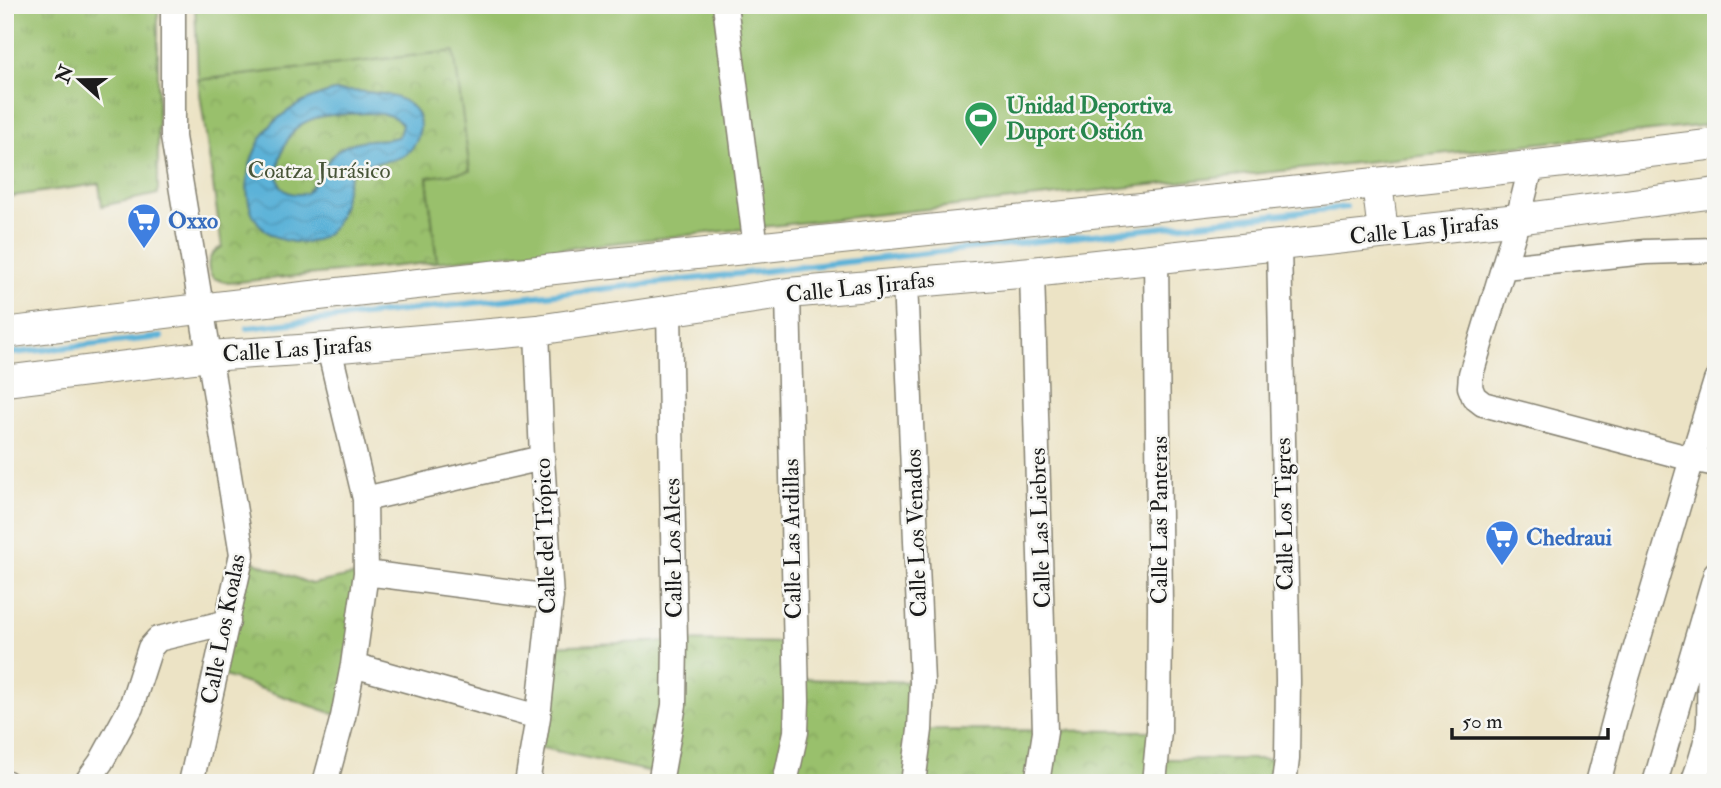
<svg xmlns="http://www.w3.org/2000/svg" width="1721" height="788" font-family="'IM FELL Double Pica',serif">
<defs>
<pattern id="grass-tufts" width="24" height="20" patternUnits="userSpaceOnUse" patternTransform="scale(1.75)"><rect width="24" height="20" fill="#99c06c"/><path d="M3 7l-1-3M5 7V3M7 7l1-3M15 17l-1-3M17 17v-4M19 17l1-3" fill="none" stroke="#83a45d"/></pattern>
<pattern id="park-crowns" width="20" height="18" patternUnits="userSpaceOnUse" patternTransform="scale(1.75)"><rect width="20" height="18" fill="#99c06c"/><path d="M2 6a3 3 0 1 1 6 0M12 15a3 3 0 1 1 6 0" fill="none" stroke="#83a45d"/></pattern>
<pattern id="water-waves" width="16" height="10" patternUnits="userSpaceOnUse" patternTransform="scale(1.75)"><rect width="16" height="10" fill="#5cb2d8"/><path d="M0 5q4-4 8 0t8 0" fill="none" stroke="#4f98b9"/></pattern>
</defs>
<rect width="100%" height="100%" fill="#f6f6f2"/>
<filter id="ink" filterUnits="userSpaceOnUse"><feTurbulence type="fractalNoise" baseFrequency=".0143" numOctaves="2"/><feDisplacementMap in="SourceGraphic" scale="14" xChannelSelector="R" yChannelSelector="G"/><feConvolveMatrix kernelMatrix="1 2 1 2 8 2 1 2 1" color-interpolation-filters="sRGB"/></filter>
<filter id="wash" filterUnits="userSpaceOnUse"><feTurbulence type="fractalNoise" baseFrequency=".00686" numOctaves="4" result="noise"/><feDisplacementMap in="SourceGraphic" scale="28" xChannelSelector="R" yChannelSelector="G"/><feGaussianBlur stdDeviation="1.57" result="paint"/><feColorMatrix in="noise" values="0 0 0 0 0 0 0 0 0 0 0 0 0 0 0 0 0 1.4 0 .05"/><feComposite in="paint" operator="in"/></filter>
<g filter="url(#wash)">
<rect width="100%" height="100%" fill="#ece3c5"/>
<path fill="url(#grass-tufts)" stroke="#5a6e44" stroke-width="2" d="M 5,5 L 158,5 L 158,194 L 102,206 L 99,184 L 5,197 Z"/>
<path fill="url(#park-crowns)" stroke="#5a6e44" stroke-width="2" d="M 455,51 L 470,172 L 427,178 L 437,262 L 228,283 L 213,278 C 204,265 209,253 222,247 L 198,80 Z
M 242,557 L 311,584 L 366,573 L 343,717 L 216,673 Z
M 675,641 L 794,643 L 796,679 L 922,682 L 921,730 L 1159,731 L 1157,759 L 1287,759 L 1284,783 L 701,783 L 533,746 L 546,646 Z"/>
<path fill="#99c06c" stroke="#5a6e44" stroke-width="2" d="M 195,5 L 1716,5 L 1716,124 L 437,262 L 427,177 L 470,171 L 454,51 L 198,80 Z"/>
<path fill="url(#water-waves)" stroke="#3c677a" stroke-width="2" fill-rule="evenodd" d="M 334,91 C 359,91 421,89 420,127 C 419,138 414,148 405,155 C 392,163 371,162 357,165 C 341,181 349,213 328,233 C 318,241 305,244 293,242 C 232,233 239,158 273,123 C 291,106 310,97 334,91 ZM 367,113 C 380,114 392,113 402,124 L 399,136 C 387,142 374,138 361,141 C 327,147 325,172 306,193 C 262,202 278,144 298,127 C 316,112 345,115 367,113 Z"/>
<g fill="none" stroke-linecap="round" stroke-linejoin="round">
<path stroke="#5cb2d8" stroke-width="6" d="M 247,328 L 1346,207
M 5,354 L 161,337"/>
</g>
</g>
<g filter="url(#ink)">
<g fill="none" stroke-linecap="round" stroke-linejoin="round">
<g stroke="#848070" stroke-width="27">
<path id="minor" d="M 173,5 L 173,137 L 242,554 L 191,783
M 725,5 L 756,248
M 1531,167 L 1518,219 L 1471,374 L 1470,387 L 1474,397 L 1483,404 L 1692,459 L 1617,711 L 1598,783
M 1279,245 L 1288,681 L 1287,759 L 1284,783
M 1504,267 L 1645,252 L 1716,250
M 1032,272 L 1045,732 L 1037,783
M 905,282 L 922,682 L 920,730 L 913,783
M 1716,381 L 1692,459 L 1716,464
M 365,499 L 542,458
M 366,573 L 551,597
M 353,665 L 538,717
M 5,782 L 7,783
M 86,783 L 101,762 L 131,707 L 150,648 L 158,639 L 228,622
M 325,783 L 343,717 L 353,665 L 366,573 L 365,499 L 329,348
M 527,783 L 538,717 L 551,597 L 542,458 L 537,330
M 660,783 L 674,705 L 675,641 L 669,311
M 785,783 L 796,732 L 797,701 L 788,293
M 1154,783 L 1159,731 L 1160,608 L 1156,258
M 1655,783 L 1716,573
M 1693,783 C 1700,764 1707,744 1709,723 C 1710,696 1707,672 1716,646"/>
</g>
<g stroke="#848070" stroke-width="32">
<path id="major" d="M 1377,183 L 1383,232
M 5,333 C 574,260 1146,213 1716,144
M 5,381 L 209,356 L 329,348 L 537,330 L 788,293 L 1032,272 L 1224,251 L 1518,219 L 1716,193"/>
</g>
<use href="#minor" stroke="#fff" stroke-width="24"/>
<use href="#major" stroke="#fff" stroke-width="30"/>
</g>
</g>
<defs>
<g id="stadium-pin" transform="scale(1.75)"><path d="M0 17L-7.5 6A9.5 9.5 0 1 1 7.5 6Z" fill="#2e9e5b" stroke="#f6f6f2"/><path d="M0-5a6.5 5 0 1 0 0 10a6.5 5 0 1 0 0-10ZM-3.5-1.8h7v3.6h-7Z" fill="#fff"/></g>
<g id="supermarket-pin" transform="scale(1.75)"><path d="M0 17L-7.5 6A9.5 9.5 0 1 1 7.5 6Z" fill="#3f7fe0" stroke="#f6f6f2"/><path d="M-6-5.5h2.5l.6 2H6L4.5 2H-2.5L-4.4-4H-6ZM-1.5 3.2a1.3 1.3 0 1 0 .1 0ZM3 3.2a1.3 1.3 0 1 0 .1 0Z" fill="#fff"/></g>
</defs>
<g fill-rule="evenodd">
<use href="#stadium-pin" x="981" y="118"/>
<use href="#supermarket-pin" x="144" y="220"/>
<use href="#supermarket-pin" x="1502" y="537"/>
</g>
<g text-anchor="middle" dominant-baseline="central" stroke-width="5" stroke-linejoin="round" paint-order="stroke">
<g font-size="23" font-weight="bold" fill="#27864d" stroke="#f6f6f2" text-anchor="start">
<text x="1006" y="105">Unidad Deportiva<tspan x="1006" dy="26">Duport Ostión</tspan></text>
</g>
<g font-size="23" fill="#485538" stroke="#f6f6f2">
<text x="319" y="170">Coatza Jurásico</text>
</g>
<g font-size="23" font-weight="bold" fill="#366cbe" stroke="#f6f6f2" text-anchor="start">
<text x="168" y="220">Oxxo</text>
<text x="1526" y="537">Chedraui</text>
</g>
<g font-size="23" fill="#1c1c1c" stroke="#f6f6f2">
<text transform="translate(1424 229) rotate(-6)">Calle Las Jirafas</text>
<text transform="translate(860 287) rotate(-6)">Calle Las Jirafas</text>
<text transform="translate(297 349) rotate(-4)">Calle Las Jirafas</text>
<text transform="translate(1284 514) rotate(-91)">Calle Los Tigres</text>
<text transform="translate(1159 520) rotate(-90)">Calle Las Panteras</text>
<text transform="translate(1040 528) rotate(-92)">Calle Las Liebres</text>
<text transform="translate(916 533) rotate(-92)">Calle Los Venados</text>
<text transform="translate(545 536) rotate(-92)">Calle del Trópico</text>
<text transform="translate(792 539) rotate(-91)">Calle Las Ardillas</text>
<text transform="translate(673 548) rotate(-91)">Calle Los Alces</text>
<text transform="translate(223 629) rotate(-79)">Calle Los Koalas</text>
</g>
</g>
<rect width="1721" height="788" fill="none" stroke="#f6f6f2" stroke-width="28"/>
<g transform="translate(80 80) rotate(291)" stroke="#f6f6f2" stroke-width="5" paint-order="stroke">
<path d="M0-5L12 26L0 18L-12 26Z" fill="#1c1c1c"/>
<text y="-10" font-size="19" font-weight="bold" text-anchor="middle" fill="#1c1c1c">N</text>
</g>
<path d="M1452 728v10h156v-10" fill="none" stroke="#1c1c1c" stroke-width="3.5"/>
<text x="1462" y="728" font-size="21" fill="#1c1c1c" stroke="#f6f6f2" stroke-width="5" paint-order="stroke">50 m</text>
</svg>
